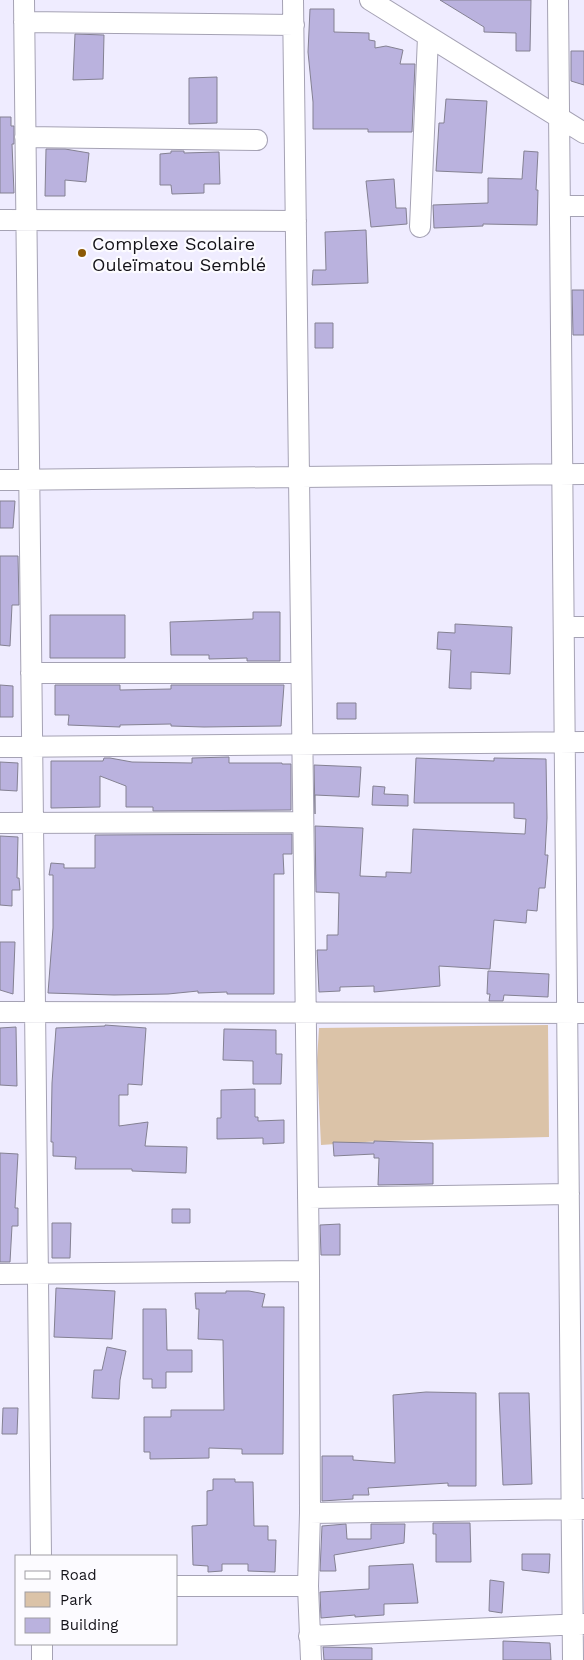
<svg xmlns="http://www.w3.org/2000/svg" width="584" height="1660" font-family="'Work Sans',sans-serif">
<rect width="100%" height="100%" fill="#efecff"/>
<path fill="#dbc3a8" d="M 548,1025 L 549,1137 L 380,1141 L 321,1145 L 317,1061 L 319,1028 Z"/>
<path fill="#bab2de" stroke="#848192" d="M 440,0 L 531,0 L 530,51 L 516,51 L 516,33 L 484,32 L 484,27 Z
M 310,9 L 334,9 L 334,32 L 369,33 L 369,40 L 375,41 L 375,48 L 386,46 L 403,50 L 400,64 L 415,64 L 412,132 L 368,132 L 368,129 L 313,129 L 313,102 L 308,52 Z
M 75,34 L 104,35 L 103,79 L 73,80 Z
M 571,51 L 584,51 L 584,85 L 571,81 Z
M 217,77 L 217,123 L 189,124 L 189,78 Z
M 446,99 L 487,101 L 482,173 L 436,171 L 439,123 L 444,123 Z
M 0,117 L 11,117 L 11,126 L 14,126 L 14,144 L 12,144 L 14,193 L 0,193 Z
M 46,149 L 65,149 L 89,153 L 86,182 L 65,180 L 65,196 L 45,196 Z
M 171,151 L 184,151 L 184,153 L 219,152 L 220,184 L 204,184 L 204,193 L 172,194 L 171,185 L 160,185 L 160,154 L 171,153 Z
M 524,151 L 538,152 L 536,190 L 538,190 L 537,225 L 483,224 L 483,226 L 434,228 L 433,205 L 488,203 L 488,178 L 522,179 Z
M 394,179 L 396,208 L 406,208 L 407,224 L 371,227 L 366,181 Z
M 366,230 L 368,283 L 312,285 L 313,270 L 326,270 L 325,232 Z
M 572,290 L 584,290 L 584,335 L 573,335 Z
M 315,323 L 333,323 L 333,348 L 315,348 Z
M 0,501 L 15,501 L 13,528 L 0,528 Z
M 0,556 L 18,556 L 19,605 L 12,605 L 10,646 L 0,645 Z
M 253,612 L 280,612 L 280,661 L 247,661 L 247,658 L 209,659 L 209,655 L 171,655 L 170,622 L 253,619 Z
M 50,615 L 125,615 L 125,658 L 50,658 Z
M 455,624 L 512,627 L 510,674 L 471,672 L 471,689 L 449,688 L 451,650 L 437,649 L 438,632 L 455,633 Z
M 0,685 L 13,686 L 13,717 L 0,717 Z
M 55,685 L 120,685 L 120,690 L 171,689 L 171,685 L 284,685 L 281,726 L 204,727 L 171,726 L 171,724 L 120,725 L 120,727 L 68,725 L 69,715 L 55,715 Z
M 337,703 L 356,703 L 356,719 L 337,719 Z
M 229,757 L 229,763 L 282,763 L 282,764 L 291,764 L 291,810 L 153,811 L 153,807 L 126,807 L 126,786 L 100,776 L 100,807 L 51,808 L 51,761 L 103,761 L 104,758 L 110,758 L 132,762 L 192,763 L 192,758 Z
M 416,758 L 494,761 L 494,758 L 546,759 L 547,818 L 545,855 L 548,855 L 545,888 L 539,888 L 537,911 L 527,910 L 526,923 L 494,920 L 490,969 L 439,966 L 440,986 L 374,992 L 374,986 L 340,987 L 340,991 L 319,992 L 317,950 L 327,950 L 327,935 L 338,935 L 339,893 L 316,892 L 315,826 L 363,828 L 360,876 L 386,877 L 386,872 L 411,873 L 413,829 L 525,834 L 526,819 L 514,818 L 514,803 L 414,803 Z
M 0,762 L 18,763 L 17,791 L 0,790 Z
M 314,765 L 361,767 L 359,797 L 315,795 L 315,814 Z
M 373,786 L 385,787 L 384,794 L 408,795 L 408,806 L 372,805 Z
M 292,834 L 292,854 L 283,854 L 284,874 L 274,874 L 274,994 L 227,994 L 227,992 L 198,993 L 198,991 L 168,994 L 114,995 L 48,993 L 53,928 L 53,875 L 49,875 L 51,863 L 64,864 L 64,868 L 95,868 L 95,835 Z
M 0,836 L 18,837 L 17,878 L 19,878 L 20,890 L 12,890 L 12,906 L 0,905 Z
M 0,942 L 15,942 L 13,994 L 0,990 Z
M 488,971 L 549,974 L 548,997 L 504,995 L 503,1001 L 489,1001 L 490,994 L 487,994 Z
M 105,1025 L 146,1028 L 142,1085 L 128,1084 L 128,1095 L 119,1095 L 119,1126 L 148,1122 L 145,1146 L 187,1147 L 186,1173 L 132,1171 L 132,1169 L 75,1169 L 76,1157 L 53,1156 L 53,1142 L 51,1142 L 52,1083 L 56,1028 L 105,1026 Z
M 16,1027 L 17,1086 L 0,1085 L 0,1028 Z
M 224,1029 L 276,1030 L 276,1054 L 282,1054 L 281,1084 L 253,1084 L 253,1061 L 223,1060 Z
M 255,1089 L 255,1117 L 258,1117 L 258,1121 L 284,1120 L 284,1143 L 263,1144 L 263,1138 L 217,1139 L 217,1118 L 221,1118 L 221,1090 Z
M 374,1141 L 433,1143 L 433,1184 L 378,1185 L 379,1158 L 374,1158 L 374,1154 L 334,1156 L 333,1142 L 374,1143 Z
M 0,1153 L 18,1154 L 15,1208 L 18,1208 L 18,1226 L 12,1226 L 10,1262 L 0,1262 Z
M 172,1209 L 190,1209 L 190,1223 L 172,1223 Z
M 52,1223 L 71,1223 L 70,1258 L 52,1258 Z
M 340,1224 L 340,1255 L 321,1255 L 320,1225 Z
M 56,1288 L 115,1291 L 112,1339 L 54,1337 Z
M 226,1291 L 249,1291 L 265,1294 L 262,1307 L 284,1307 L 283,1454 L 242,1454 L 242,1449 L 209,1448 L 209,1458 L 150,1459 L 150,1452 L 144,1452 L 144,1417 L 171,1417 L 171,1410 L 224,1410 L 223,1340 L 198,1339 L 199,1309 L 196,1309 L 195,1293 L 226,1293 Z
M 143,1309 L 166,1309 L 167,1350 L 192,1350 L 192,1372 L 166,1372 L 166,1388 L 152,1388 L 152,1379 L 143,1379 Z
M 107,1347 L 126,1351 L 120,1380 L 119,1399 L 92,1398 L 94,1370 L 102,1370 Z
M 426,1392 L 476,1393 L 476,1486 L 448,1486 L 448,1483 L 368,1488 L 369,1495 L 353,1495 L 353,1499 L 322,1501 L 322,1456 L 353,1456 L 353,1460 L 395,1463 L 393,1395 Z
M 499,1393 L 529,1393 L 532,1484 L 503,1485 Z
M 3,1408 L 18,1408 L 17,1434 L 2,1434 Z
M 213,1479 L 235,1479 L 235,1482 L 253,1482 L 254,1526 L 268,1526 L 268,1540 L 276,1540 L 275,1572 L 248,1571 L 248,1564 L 222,1564 L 222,1571 L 208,1572 L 208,1566 L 193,1565 L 192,1526 L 207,1525 L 207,1491 L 213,1490 Z
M 433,1523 L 470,1523 L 471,1562 L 436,1562 L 436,1534 L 433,1534 Z
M 346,1524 L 347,1539 L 371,1539 L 371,1524 L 405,1524 L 404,1543 L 334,1555 L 336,1571 L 320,1571 L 322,1526 Z
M 522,1554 L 550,1554 L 549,1573 L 522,1570 Z
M 413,1564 L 418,1603 L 384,1604 L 384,1615 L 355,1617 L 355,1615 L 321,1618 L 320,1592 L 369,1589 L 369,1566 Z
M 490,1580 L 504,1582 L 502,1613 L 489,1611 Z
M 503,1641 L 550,1643 L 551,1660 L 503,1660 Z
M 323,1647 L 372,1648 L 372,1660 L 324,1660 Z"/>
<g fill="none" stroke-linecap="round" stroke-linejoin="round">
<g stroke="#a5a2b4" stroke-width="22">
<path id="minor" d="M 24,0 L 41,1556
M 293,0 L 309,1271 L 310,1513 L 308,1586 L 311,1660
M 370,0 L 584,133
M 558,0 L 573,1660
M 24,22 L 294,25
M 25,137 L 257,140
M 560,206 L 584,206
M 0,220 L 296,221
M 420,227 L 428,37
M 0,480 L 584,474
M 564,627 L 584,627
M 31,673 L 301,673
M 0,747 L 584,742
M 0,823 L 303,822
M 0,1012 L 584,1013
M 308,1198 L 569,1194
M 0,1274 L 309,1271
M 310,1513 L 584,1509
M 176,1586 L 308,1586
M 309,1636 L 584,1624
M 42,1644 L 42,1660"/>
</g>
<use href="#minor" stroke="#fff" stroke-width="20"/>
</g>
<circle fill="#8c5905" stroke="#fcfbff" stroke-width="2" cx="82" cy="253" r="5"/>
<g text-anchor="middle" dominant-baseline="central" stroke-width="4.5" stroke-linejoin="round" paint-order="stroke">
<g font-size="18" fill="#131218" stroke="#fcfbff" text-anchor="start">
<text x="92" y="243">Complexe Scolaire<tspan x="92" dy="21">Ouleïmatou Semblé</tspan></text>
</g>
</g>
<rect x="15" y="1555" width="162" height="90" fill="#fcfbff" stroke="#9f9ea3"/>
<rect x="25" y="1571" width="25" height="8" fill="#ffffff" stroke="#9f9ea3"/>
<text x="60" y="1580" font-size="15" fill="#131218">Road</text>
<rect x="25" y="1592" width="25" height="15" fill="#dbc3a8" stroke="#9f9ea3"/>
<text x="60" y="1605" font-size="15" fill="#131218">Park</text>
<rect x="25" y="1618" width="25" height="15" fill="#bab2de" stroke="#9f9ea3"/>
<text x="60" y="1630" font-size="15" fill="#131218">Building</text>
</svg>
